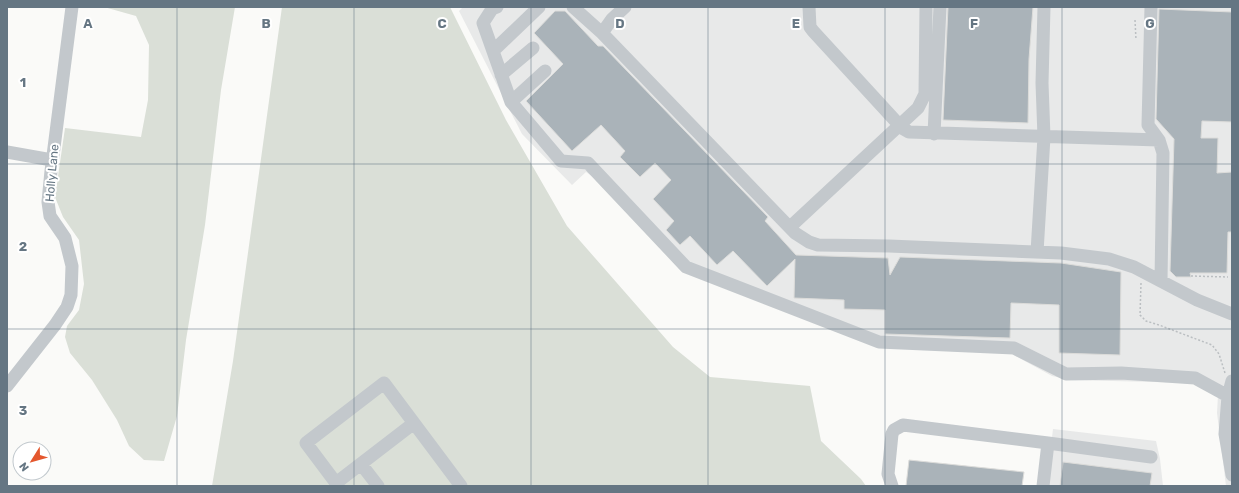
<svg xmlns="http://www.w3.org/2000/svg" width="1239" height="493" font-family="Rubik,sans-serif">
<rect width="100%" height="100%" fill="#fafaf8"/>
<path fill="#e8e9e9" d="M 463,7 L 1232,7 L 1232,486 L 1226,486 L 1217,413 L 1218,395 L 1196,383 L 1070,380 L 1052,376 L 1010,353 L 882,348 L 682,269 L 596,179 L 586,172 L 572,185 L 522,134 L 459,11 Z
M 1053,429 L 1156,441 L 1160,459 L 1163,486 L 1046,486 Z"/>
<path fill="#dadfd7" d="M 104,7 L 235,7 L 221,90 L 205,225 L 186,340 L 177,416 L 164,461 L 144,460 L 129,446 L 117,420 L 92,380 L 70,353 L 65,337 L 67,326 L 79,310 L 84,284 L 79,240 L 63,217 L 55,197 L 65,128 L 141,137 L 148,100 L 149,45 L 136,16 Z
M 282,7 L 450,7 L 506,120 L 567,226 L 673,347 L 710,377 L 810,386 L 821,441 L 861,479 L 866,486 L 212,486 L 233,361 Z"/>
<path fill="#aab3b9" stroke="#dcdcda" d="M 948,7 L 1033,7 L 1029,59 L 1028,123 L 943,120 Z
M 1159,9 L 1232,12 L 1232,122 L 1202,121 L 1201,138 L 1218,138 L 1217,173 L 1232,172 L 1232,232 L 1228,232 L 1227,273 L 1190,273 L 1191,277 L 1176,277 L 1170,271 L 1174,139 L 1156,119 Z
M 555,11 L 565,11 L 598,46 L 603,46 L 768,217 L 765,221 L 796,255 L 888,258 L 890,275 L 900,257 L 1061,263 L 1121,272 L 1120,355 L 1059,353 L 1059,305 L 1011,303 L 1010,338 L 885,334 L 885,310 L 844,309 L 844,300 L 794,298 L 795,259 L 767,286 L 733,251 L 717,265 L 690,236 L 680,245 L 666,230 L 674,221 L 653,199 L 671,180 L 655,163 L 640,177 L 620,157 L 625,151 L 601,125 L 572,151 L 526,101 L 563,64 L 534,33 Z
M 909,460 L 1024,472 L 1022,486 L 906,486 Z
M 1063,462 L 1152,473 L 1150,486 L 1060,486 Z"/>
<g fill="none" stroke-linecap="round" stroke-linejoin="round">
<path stroke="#bbbfc2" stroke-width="1.5" stroke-dasharray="2 2" stroke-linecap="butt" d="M 1135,20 L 1136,40
M 1191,276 L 1228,277
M 1141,283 L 1140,315 L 1146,321 L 1159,325 L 1212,345 L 1219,354 L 1225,373"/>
<path stroke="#c3c8cc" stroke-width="13" d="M 497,7 L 492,9 L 483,23 L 511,102 L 561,161 L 588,163 L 686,267 L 879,342 L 1014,348 L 1066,374 L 1121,373 L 1195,378 L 1228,396
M 573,7 L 602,33
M 625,7 L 612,19 L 602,33 L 795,233 L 809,242 L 818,245 L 889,246 L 1061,253 L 1109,259 L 1134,267 L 1197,300 L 1232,314
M 809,7 L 810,27 L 813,31 L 902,128 L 909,132 L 1159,140
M 1151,7 L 1148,125 L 1159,140 L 1163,153 L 1161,281
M 493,51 L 539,7
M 501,75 L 533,48
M 511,102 L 545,71
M 934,134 L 940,7
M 7,152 L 52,160
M 790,227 L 918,108 L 925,94 L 926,7
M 1037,252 L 1044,137 L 1042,83 L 1044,7
M 1232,381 L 1228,396 L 1225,434 L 1232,475
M 7,386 L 55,325 L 67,307 L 71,295 L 72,266 L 65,238 L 50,216 L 48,202 L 51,171 L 72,7
M 414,423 L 336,483 L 306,443 L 384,383 L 461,486
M 1048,443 L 1151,457
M 361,464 L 378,486
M 892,486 L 888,474 L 892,434 L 894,430 L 903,425 L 1048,443 L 1043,486"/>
</g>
<path fill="none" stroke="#657683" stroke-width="1" stroke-opacity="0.55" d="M 177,7 L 177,486M 354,7 L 354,486M 531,7 L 531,486M 708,7 L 708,486M 885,7 L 885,486M 1062,7 L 1062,486M 7,164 L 1232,164M 7,329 L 1232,329"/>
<g text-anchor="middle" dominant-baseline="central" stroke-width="4" stroke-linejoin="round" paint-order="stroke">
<g font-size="12" fill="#657683" stroke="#fff">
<text transform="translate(52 173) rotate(-85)">Holly Lane</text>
</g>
</g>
<g font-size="13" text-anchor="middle" font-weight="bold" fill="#657683" stroke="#fff" stroke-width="4" stroke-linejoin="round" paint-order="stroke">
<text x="88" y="28">A</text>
<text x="266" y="28">B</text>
<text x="442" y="28">C</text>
<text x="620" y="28">D</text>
<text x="796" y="28">E</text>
<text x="974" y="28">F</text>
<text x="1150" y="28">G</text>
<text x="23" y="87">1</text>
<text x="23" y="251">2</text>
<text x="23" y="415">3</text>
</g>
<rect width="1239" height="493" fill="none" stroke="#657683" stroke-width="16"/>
<g transform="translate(32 461) rotate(233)"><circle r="19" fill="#ffffff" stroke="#c1c8cd"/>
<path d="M0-3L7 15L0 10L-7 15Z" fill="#e4572e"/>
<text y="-6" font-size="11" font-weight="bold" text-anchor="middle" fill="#657683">N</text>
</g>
</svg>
